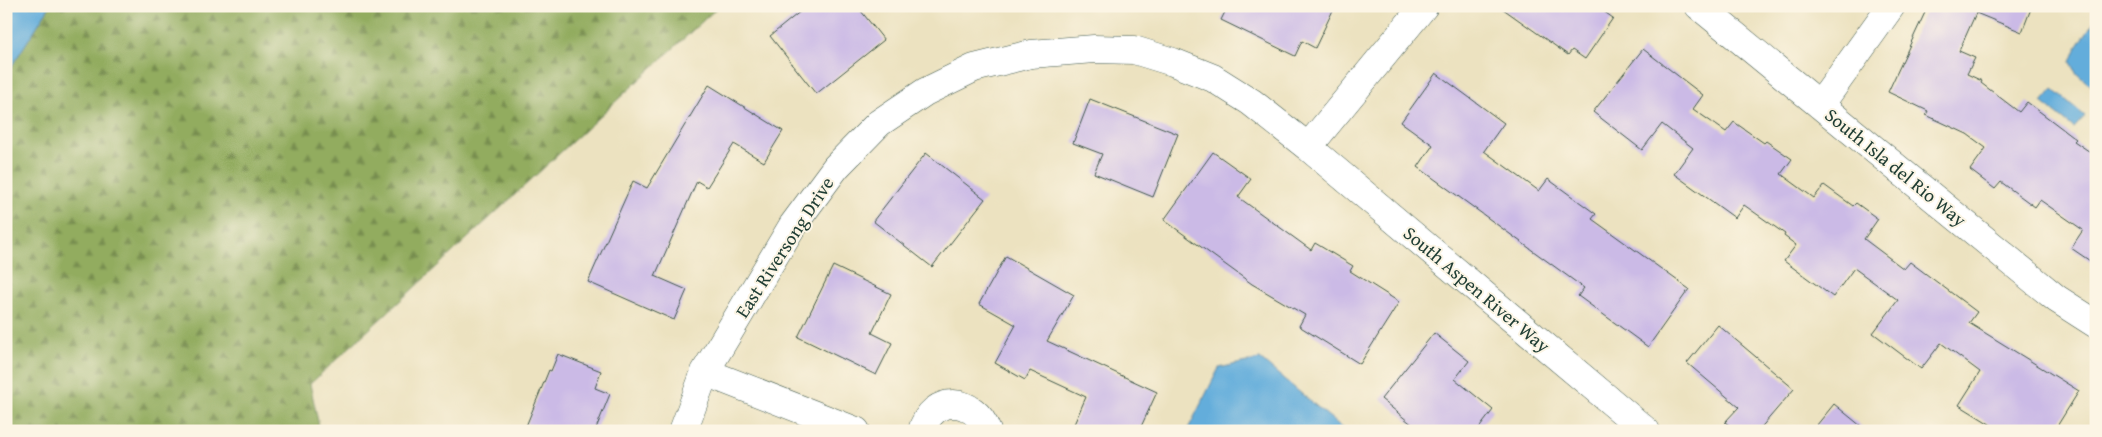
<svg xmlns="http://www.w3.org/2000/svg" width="2102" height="437" font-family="'Gentium Book Plus',serif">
<defs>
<pattern id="forest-firs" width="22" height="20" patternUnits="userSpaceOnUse" patternTransform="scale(1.25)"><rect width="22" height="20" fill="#92ac5f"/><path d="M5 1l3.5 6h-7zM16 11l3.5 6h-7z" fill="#778d4f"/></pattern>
</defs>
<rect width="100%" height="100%" fill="#fcf5e5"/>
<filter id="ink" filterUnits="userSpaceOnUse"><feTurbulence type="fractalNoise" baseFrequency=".02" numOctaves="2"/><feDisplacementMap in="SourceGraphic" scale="10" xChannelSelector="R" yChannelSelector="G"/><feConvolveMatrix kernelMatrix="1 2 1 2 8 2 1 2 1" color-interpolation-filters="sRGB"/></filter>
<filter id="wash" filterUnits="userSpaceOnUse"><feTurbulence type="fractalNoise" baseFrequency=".0096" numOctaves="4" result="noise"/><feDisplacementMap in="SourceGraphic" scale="20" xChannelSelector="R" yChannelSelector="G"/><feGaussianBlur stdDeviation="1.12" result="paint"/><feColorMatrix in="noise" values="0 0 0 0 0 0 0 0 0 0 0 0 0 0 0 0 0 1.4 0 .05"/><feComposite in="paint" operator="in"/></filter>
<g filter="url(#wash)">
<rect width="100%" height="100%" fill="#ece2c0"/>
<path fill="url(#forest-firs)" stroke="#58744a" d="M 50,6 L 719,6 L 310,384 L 320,431 L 6,431 L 6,75 Z"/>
<path fill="#64addb" stroke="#427588" d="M 6,6 L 50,6 L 6,75 Z
M 2096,18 L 2096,90 L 2077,74 L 2071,62 L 2076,49 Z
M 2053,89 L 2085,116 L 2074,128 L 2042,102 Z
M 1260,359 L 1346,431 L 1187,431 L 1219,368 Z"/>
<g id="blocks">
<path fill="#cbbae6" d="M 807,6 L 857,6 L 884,40 L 816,94 L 770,36 Z
M 1228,6 L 1335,6 L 1315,48 L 1302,41 L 1295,56 L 1221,20 Z
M 1499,6 L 1596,6 L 1613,18 L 1585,59 L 1572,50 L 1568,55 Z
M 1928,6 L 2032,6 L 2022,32 L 1976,13 L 1959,51 L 1975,58 L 1967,74 L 1982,81 L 1981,83 L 2019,112 L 2027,102 L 2076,139 L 2074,141 L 2096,156 L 2096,265 L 2071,248 L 2083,230 L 2040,200 L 2035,207 L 2001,182 L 1995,189 L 1970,170 L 1986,148 L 1967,134 L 1926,115 L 1928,111 L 1888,92 Z
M 1643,49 L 1703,95 L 1693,109 L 1726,132 L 1734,122 L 1764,143 L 1766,141 L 1792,159 L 1781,174 L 1814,198 L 1824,185 L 1853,206 L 1856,203 L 1878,219 L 1864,239 L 1904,269 L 1910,262 L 1977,312 L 1969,323 L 2079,391 L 2054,431 L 2001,431 L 1959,405 L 1980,372 L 1941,343 L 1921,369 L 1873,333 L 1898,300 L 1854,268 L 1833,297 L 1784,261 L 1796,245 L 1784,236 L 1785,234 L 1744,205 L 1735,218 L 1674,174 L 1693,148 L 1662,124 L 1642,150 L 1593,112 Z
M 1436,73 L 1504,123 L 1484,151 L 1539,191 L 1548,179 L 1596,214 L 1592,219 L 1689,289 L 1648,347 L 1578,296 L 1584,288 L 1418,167 L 1433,145 L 1401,122 Z
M 709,85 L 783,131 L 764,162 L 734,144 L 707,187 L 697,181 L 655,276 L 687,290 L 674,320 L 588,282 L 633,181 L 647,188 Z
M 1090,99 L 1178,134 L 1153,197 L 1094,173 L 1102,154 L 1073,143 Z
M 1213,152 L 1251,179 L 1238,197 L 1311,250 L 1315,243 L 1353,266 L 1350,271 L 1399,302 L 1360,364 L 1299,326 L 1305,315 L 1252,284 L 1164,220 Z
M 926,153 L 985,199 L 932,267 L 873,221 Z
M 1006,256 L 1074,295 L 1047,341 L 1157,392 L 1139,431 L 1071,431 L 1086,397 L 1030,371 L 1025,380 L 995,363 L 1016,325 L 979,304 Z
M 833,266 L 891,294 L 872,333 L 892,343 L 876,375 L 798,337 Z
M 1718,325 L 1794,389 L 1758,431 L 1736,431 L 1725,422 L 1739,407 L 1687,363 Z
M 1434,333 L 1469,361 L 1455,379 L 1493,410 L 1477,431 L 1420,431 L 1381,399 Z
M 558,354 L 601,371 L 595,388 L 610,394 L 595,431 L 524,431 L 549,370 L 551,371 Z
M 1834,404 L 1867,431 L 1812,431 Z"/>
</g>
</g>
<g filter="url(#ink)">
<use href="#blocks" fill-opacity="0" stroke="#3e5649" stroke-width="1"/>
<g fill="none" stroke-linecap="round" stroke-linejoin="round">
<g stroke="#3e5649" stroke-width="29">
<path id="minor" d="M 1699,6 L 2057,299 L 2096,324
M 1820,105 L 1891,6
M 1308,147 L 1424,6
M 705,372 L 856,431
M 683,431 L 705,372 L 793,225 L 836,167 L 879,123 L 925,92 L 974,68 L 1031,54 L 1094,49 L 1134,50 L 1173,62 L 1213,78 L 1251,102 L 1308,147 L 1646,431
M 922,431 C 932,394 974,396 987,431"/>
</g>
<use href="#minor" stroke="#fff" stroke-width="28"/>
</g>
</g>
<g text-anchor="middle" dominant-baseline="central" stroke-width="4" stroke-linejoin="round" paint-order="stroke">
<g font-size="19" fill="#1f3d34" stroke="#fcf5e5">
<text transform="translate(1896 167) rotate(39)">South Isla del Rio Way</text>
<text transform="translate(784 247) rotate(-57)">East Riversong Drive</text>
<text transform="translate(1477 289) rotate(40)">South Aspen River Way</text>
</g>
</g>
<rect width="2102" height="437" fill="none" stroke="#fcf5e5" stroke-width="25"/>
</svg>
